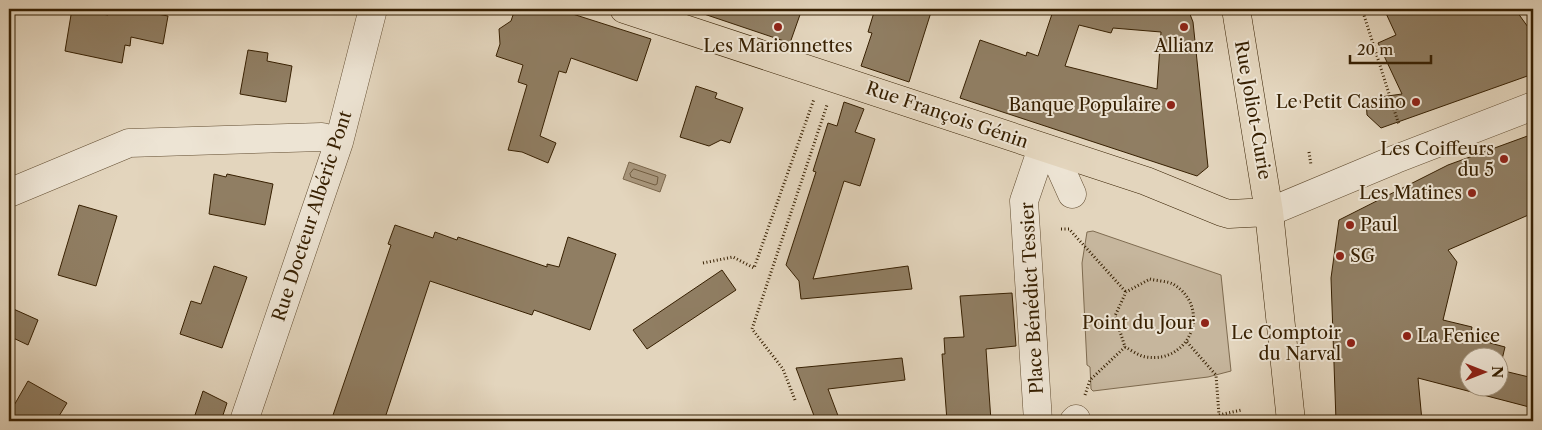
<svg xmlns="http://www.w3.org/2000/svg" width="1542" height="430" font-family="'Libre Caslon Text',serif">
<rect width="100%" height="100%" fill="#e3d5bd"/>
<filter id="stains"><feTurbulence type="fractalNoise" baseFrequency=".004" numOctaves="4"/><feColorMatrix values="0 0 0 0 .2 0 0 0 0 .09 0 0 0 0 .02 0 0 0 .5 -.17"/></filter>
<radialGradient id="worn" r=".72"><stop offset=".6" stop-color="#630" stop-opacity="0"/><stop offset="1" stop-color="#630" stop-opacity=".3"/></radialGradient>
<path fill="#c6b69d" stroke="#7e6b50" d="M 1093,231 L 1221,275 L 1231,371 L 1208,377 L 1093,391 L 1091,389 L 1090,367 L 1087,365 L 1082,263 L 1087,232 Z"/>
<path fill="#a9977d" stroke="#7b674c" d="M 629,162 L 666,175 L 660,192 L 623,179 Z"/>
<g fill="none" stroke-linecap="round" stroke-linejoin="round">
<path stroke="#705c40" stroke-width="1" d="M 634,169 L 658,177 L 657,184 L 655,185 L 631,177 L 630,174 Z"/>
</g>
<path fill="#907e63" stroke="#372002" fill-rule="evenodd" d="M 72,9 L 108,15 L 109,9 L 130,9 L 168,16 L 163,44 L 131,37 L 130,46 L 125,45 L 122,63 L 65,51 Z
M 515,9 L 557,9 L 651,39 L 637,81 L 571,58 L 566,73 L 559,71 L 540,136 L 556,143 L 548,163 L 522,152 L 508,150 L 527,85 L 518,82 L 523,65 L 496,56 L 500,44 L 499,29 L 511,21 Z
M 702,9 L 802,9 L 790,43 L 701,13 Z
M 875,9 L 932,9 L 909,82 L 861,66 L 872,33 L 868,32 Z
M 1050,9 L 1188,9 L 1193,22 L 1208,167 L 1197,176 L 960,98 L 980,40 L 1026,56 L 1027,52 L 1038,56 L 1052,14 L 1050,13 ZM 1079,25 L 1111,33 L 1113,28 L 1161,32 L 1157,89 L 1065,66 Z
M 1384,9 L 1515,9 L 1533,34 L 1533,74 L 1381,128 L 1367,115 L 1366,99 L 1402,94 L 1378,43 L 1396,35 Z
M 248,50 L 268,53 L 267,61 L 292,66 L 286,102 L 240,94 Z
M 696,86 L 717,93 L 715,98 L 743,108 L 730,143 L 721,140 L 709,146 L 680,137 Z
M 844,102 L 864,109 L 855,132 L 875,139 L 860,186 L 844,181 L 813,279 L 908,266 L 912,289 L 801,299 L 799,281 L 786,265 L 816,172 L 813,171 L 828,123 L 837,126 Z
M 1533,134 L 1533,213 L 1448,250 L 1457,262 L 1443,320 L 1472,327 L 1471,333 L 1491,338 L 1490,343 L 1505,347 L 1500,368 L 1500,358 L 1470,358 L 1470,388 L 1500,388 L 1500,370 L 1533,378 L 1533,408 L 1418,378 L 1422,421 L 1336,421 L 1331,278 L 1339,220 L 1448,165 Z
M 214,174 L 226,177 L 227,174 L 273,184 L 265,225 L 209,214 Z
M 79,205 L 117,216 L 96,286 L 58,275 Z
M 395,225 L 433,238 L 435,232 L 457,240 L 458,237 L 547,267 L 547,264 L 559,267 L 568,237 L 616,254 L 590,330 L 534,310 L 532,315 L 430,281 L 384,421 L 331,421 L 391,245 L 388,244 Z
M 214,266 L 247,277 L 222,348 L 180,334 L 191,301 L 201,304 Z
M 722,270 L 736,290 L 647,349 L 633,330 Z
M 1012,293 L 1016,346 L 986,349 L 991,421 L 947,421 L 942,354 L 945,354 L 944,338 L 964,337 L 960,296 Z
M 9,307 L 38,320 L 28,345 L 9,336 Z
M 902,358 L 905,380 L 828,389 L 840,421 L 816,421 L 796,368 Z
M 28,381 L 67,403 L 56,421 L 9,421 L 9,414 Z
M 203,391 L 227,403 L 221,421 L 193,421 Z"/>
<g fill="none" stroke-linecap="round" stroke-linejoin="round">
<g stroke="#624d31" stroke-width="29">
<path id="minor" d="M 1062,155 L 1059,165 L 1072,194
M 9,193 L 129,143 L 322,137 L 339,142
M 1269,212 L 1396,159 L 1533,106
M 244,421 L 339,142 L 373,9
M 1038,421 L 1024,201 L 1042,148
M 1074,421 L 1076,419"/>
</g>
<g stroke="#372002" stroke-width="29">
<path id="major" d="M 624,9 L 1146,181 L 1222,212 L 1229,214 L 1269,212
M 1236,9 L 1269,212 L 1291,421"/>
</g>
<path stroke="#372002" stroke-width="3" stroke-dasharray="1 2.5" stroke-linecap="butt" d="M 1362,9 L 1399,125
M 1286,104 L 1331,97
M 1309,152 L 1311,165
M 1061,229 L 1069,229 L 1126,292
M 703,263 L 733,257 L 754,268 L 814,99
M 1150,279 C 1157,281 1167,281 1173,284 C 1212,307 1191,364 1146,357 C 1139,356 1131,350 1125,347 L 1115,316 L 1126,292 Z
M 1187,342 L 1216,375 L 1219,415 L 1242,410
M 1085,395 L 1090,380 L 1125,347
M 795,400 L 783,369 L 752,329 L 827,105"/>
<use href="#minor" stroke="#ede4d4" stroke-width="28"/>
<use href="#major" stroke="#e3d5bd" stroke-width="28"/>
</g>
<g fill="#8f2418" stroke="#ede4d4" stroke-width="2">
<circle cx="778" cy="27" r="5"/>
<circle cx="1184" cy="27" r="5"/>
<circle cx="1416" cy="102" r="5"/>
<circle cx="1171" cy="105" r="5"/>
<circle cx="1504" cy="159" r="5"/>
<circle cx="1472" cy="193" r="5"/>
<circle cx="1350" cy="225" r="5"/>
<circle cx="1340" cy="256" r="5"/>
<circle cx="1205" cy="323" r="5"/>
<circle cx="1407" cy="336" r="5"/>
<circle cx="1351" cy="343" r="5"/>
</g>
<g text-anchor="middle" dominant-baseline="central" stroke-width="4" stroke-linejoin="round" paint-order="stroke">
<g font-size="18" fill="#372002" stroke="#ede4d4" text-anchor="end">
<text x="778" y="46" text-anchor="middle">Les Marionnettes</text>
<text x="1184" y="46" text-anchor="middle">Allianz</text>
<text x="1406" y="102">Le Petit Casino</text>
<text x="1161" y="105">Banque Populaire</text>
<text x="1494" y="149">Les Coiffeurs<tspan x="1494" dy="21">du 5</tspan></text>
<text x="1462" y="193">Les Matines</text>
<text x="1360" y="225" text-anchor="start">Paul</text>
<text x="1350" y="256" text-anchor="start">SG</text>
<text x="1195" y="323">Point du Jour</text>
<text x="1341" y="333">Le Comptoir<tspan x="1341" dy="21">du Narval</tspan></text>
<text x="1417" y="336" text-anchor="start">La Fenice</text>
</g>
<g font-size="18" fill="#372002" stroke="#ede4d4">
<text transform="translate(1253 110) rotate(80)">Rue Joliot-Curie</text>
<text transform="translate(947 115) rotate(19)">Rue François Génin</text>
<text transform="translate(312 216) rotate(-72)">Rue Docteur Albéric Pont</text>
<text transform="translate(1032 298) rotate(-93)">Place Bénédict Tessier</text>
</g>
</g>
<rect width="1542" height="430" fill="none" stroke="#e3d5bd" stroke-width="30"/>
<rect x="10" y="10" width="1522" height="410" fill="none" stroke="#372002" stroke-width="2.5"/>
<rect x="15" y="15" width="1512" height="400" fill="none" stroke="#372002"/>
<g transform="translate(1484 372) rotate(90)"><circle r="24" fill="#ede4d4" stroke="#a49680"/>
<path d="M0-4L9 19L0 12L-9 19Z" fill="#8f2418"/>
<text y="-8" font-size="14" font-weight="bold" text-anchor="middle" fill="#372002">N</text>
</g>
<path d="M1350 55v8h81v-8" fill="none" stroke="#372002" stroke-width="2.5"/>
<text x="1357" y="55" font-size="15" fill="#372002" stroke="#ede4d4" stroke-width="4" paint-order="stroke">20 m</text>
<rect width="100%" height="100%" filter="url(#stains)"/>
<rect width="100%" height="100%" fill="url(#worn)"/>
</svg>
